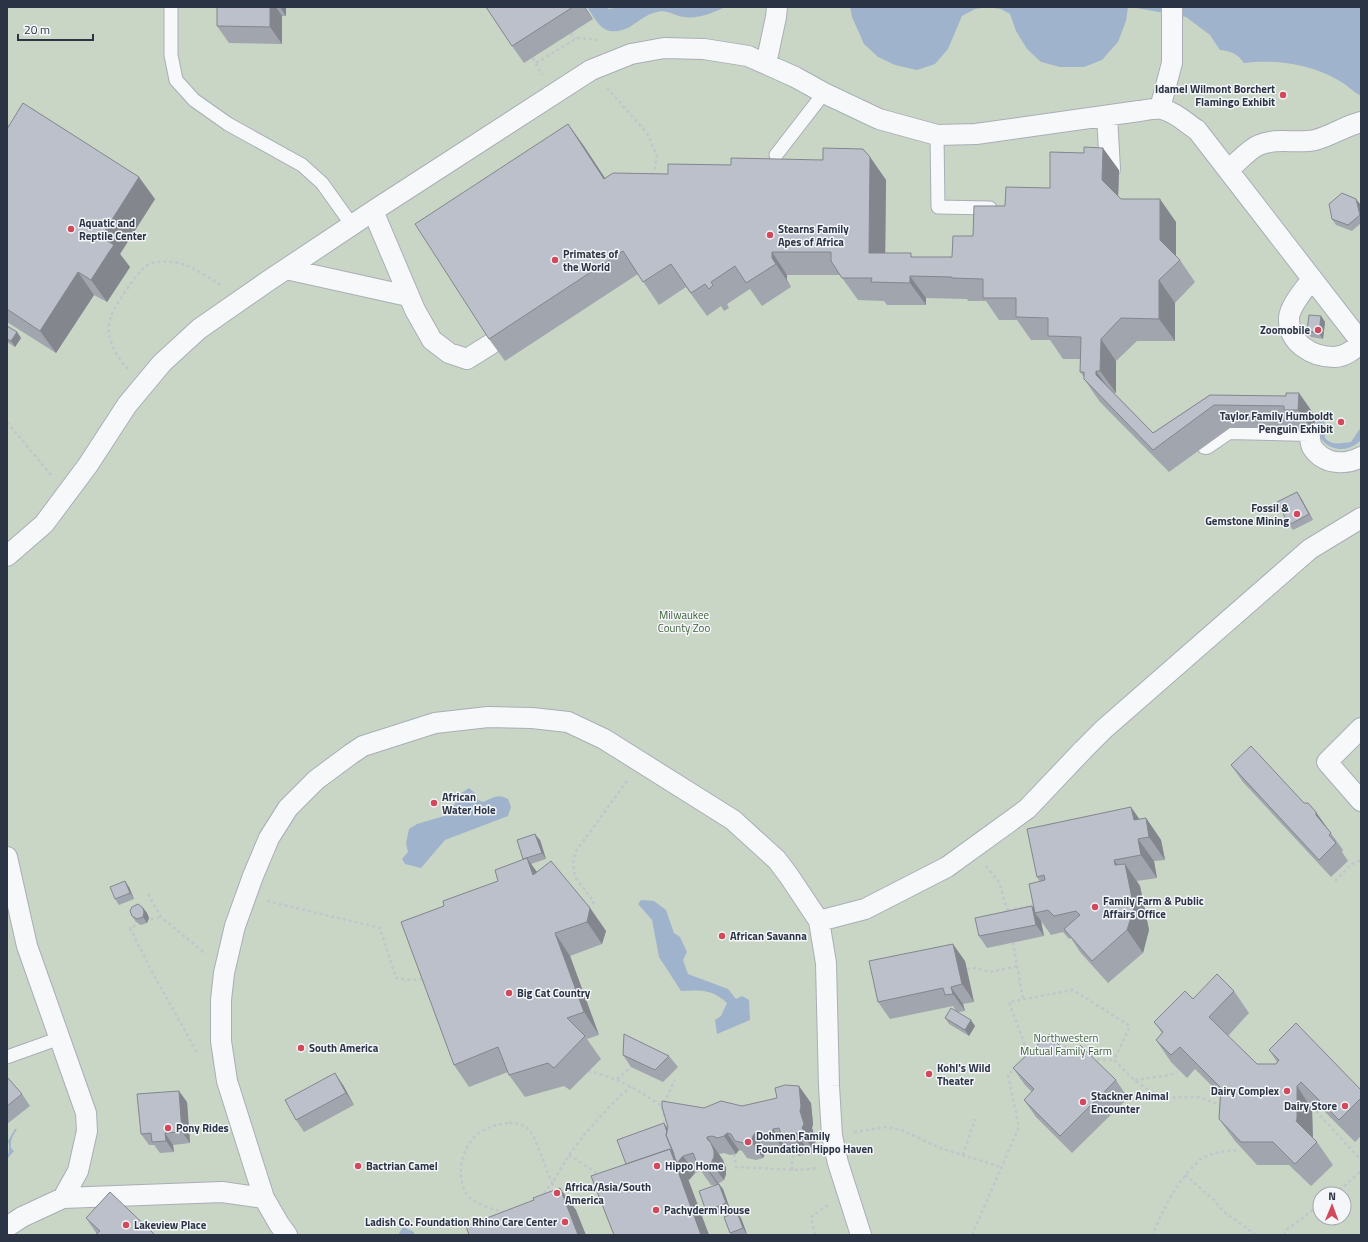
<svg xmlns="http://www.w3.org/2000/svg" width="1368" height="1242" font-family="'Titillium Web',sans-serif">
<rect width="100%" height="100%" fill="#e4e7ec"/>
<path fill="#c9d6c5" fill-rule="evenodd" d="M 7,7 L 1361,7 L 1361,1235 L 7,1235 ZM 1320,1194 L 1344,1194 L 1344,1218 L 1320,1218 Z"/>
<path fill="#9fb4cc" d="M 587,7 L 606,7 L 609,9 L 619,7 L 725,7 C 713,13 698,19 684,17 C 674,16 667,9 657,12 C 640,15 630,34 610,31 C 599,29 593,15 587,7 Z
M 850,7 L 1128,7 L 1126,21 L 1118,42 L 1102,60 L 1084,67 L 1060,67 L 1041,62 L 1027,49 L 1016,31 L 1010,14 L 1001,9 L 988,7 L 975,9 L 962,16 L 948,49 L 935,64 L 917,70 L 895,65 L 878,57 L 864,44 L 852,17 Z
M 1131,7 L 1361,7 L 1361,96 C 1352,91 1346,84 1338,80 C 1310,64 1276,59 1244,63 C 1238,54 1231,51 1220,50 L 1210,35 L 1186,17 Z
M 1320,411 L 1324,416 L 1325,438 C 1332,446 1341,443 1351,442 L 1361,427 L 1361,440 C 1340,462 1306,440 1320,411 Z
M 469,788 L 475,793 L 478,800 L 483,802 C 493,798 497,793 508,799 L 511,807 L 508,816 L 445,840 L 421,868 L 405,864 L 402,859 L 408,852 L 406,843 L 409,829 L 417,824 L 444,816 L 451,811 L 460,794 Z
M 641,900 L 654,901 L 666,910 L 674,933 L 680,937 L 687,952 L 683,960 L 688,974 L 728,989 L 736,999 L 742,996 L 749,1000 L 750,1020 L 717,1034 L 715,1020 L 721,1016 L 727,1003 C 712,989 700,990 681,991 L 659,957 L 652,920 L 638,904 Z
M 15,1129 L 17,1129 C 13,1135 10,1140 11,1148 L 14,1151 L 8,1158 L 7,1163 C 7,1155 11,1149 8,1141 Z
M 403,1227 L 414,1232 L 414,1235 L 398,1235 Z"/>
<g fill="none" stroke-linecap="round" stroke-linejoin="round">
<g stroke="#a9aeb7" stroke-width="15">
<path id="service" d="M 171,7 L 171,55 L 176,80 L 194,100 L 228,124 L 302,165 L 322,183 L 352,225
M 937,135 L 938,207 L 990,208
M 776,155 L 824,93
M 7,1057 L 60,1038"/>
</g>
<g stroke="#a9aeb7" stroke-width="22">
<path id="pedestrian" d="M 766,64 L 776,17 L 777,7
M 1160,108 L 1172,63 L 1172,7
M 1107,116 L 1110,169
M 1228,170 C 1237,163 1249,149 1259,145 C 1276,137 1297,144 1315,140 C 1331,136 1345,126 1361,122
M 373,211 L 415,310 L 432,340 L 449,353 L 467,359 L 491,344
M 286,269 L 408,296
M 1312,279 C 1305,289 1290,305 1289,318 C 1288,343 1312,357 1334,357 C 1345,357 1353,350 1361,343
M 1206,444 L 1228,429 L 1309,431 C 1310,436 1310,443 1312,447 C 1323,464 1344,466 1361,457
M 7,556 L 44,524 L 88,465 L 127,405 L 162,363 L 199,329 L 268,281 L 373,211 L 591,70 L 631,54 L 664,48 L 704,49 L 748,56 L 795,77 L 824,93 L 879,119 L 937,135 L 976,134 L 1139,111 C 1146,110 1155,108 1161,109 C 1174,111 1186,123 1197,130 L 1361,342
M 1361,728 L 1327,762 L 1361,801
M 7,857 L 27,946 L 86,1113 L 87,1131 L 78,1171 L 63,1198
M 819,921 L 865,909 L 947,867 L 1027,809 L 1083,750 L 1104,729 L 1310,549 L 1361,518
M 7,1227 L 22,1217 L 63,1198 L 222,1192 L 264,1198
M 287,1235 L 279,1224 L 264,1198 L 227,1081 L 221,1041 L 221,1000 L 224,973 L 235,926 L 253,876 L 269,838 L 288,808 L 316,780 L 351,754 L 363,746 L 435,723 L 488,717 L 532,718 L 568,722 L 604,739 L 733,820 L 777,860 L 789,876 L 819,921 L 826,963 L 829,1086 L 832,1136 L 838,1163 L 861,1235"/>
</g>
<path stroke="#c2c5cb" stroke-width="2.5" stroke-dasharray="3 3" stroke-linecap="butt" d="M 571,33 L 575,39
M 533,58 L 542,75
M 536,63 L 577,38 L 600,40
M 607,88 L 647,133 L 657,156 L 653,176
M 128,369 C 118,358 110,346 109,331 C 108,326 110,321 111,316 C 114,307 138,271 146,266 C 149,264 154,262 157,262 C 184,259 200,272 222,286
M 7,422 L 51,475
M 986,866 L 999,882 L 1008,913
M 1335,881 L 1352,864 L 1361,860
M 148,894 L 161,917 L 206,954
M 267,901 L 380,928 L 396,978 L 411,980 L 424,979
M 587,907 L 594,902 L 575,877 L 573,863 L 576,851 L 627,781
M 1008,910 L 1036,905
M 145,921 L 161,917
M 141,923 L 130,928 L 152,972 L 198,1054
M 1013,942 L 1023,999
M 967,969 L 976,968 L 990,972 L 1018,966
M 1054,1041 L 1056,1040 L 1075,1055
M 1029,1056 L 1009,1002 L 1073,990 L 1130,1026 L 1114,1060 L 1134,1080 L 1161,1098 L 1198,1097 L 1223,1106
M 1091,1059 L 1114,1060
M 588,1071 C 619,1078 636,1089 662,1106 L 666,1129
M 617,1079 L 631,1067
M 1135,1080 L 1170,1075 L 1177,1072
M 664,1103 L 675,1080
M 1316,1111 L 1361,1160
M 509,1123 C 521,1123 528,1126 534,1137 L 552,1183 C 531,1208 519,1219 487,1207 C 478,1203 469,1200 465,1191 C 455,1172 464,1141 482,1131 C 490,1126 499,1124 509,1123 Z
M 854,1132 L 886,1127 L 902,1130 L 940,1148 L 1001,1167
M 734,1154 L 736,1167 L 799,1170 L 817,1168
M 569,1155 L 600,1175
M 963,1155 L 975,1119
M 792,1170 L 792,1163 L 794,1153
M 1185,1175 L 1214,1200 L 1224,1212 L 1256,1235
M 556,1191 L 552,1183 L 569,1155 L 584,1135 L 609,1107 L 631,1086
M 1335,1194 L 1361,1171
M 815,1235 L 811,1217 L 828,1205
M 972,1235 L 1019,1127 L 1008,1075 L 1016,1068
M 1151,1235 L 1153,1234 C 1163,1210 1174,1186 1192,1168 C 1195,1165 1198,1161 1201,1159 C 1213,1152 1226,1151 1240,1150
M 1284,1235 L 1286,1230 L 1320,1205"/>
<use href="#service" stroke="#f7f8fa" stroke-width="13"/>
<use href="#pedestrian" stroke="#f7f8fa" stroke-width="20"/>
</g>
<path fill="#a1a5ae" d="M 217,7 L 286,7 L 286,16 L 282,16 L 282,44 L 229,43 L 217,26 Z
M 486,7 L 585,7 L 593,19 L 524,63 L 512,46 Z
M 568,124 L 605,178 L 668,174 L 731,165 L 870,157 L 886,180 L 885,253 L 913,257 L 952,257 L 1005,206 L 1050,188 L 1119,170 L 1118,196 L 1121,199 L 1176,222 L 1176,256 L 1180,260 L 1195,282 L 1175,303 L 1175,341 L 1137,341 L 1116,361 L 1116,393 L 1114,393 L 1153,433 L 1210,395 L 1286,396 L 1299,393 L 1315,416 L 1314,432 L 1300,433 L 1297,428 L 1230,428 L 1169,472 L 1100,402 L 1084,379 L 1084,377 L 1080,372 L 1080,359 L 1063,359 L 1050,340 L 1031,340 L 1017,320 L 999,320 L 986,301 L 968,301 L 967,299 L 926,298 L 926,305 L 887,305 L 884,301 L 858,300 L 840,275 L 787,275 L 787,280 L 791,287 L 762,306 L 750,289 L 727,304 L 729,308 L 724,311 L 721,306 L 707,316 L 686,287 L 659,305 L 638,274 L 505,361 L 489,339 Z
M 7,129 L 155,199 L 120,254 L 130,267 L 125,275 L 107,302 L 94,295 L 56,353 L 7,322 Z
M 1361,205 L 1361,223 L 1352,231 L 1336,225 L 1332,219 Z
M 1321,316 L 1325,322 L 1323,339 L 1311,337 L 1307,331 Z
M 7,326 L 17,332 L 21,338 L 15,347 L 7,342 Z
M 1297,492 L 1301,498 L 1313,520 L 1293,530 L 1289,525 Z
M 1231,765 L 1328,829 L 1343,850 L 1342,852 L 1348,861 L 1331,877 L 1243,782 Z
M 1146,818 L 1161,840 L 1165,860 L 1154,861 L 1157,878 L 1137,881 L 1140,886 L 1149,930 L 1143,953 L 1108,983 L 1080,952 L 1071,938 L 1069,939 L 1063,932 L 1051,935 L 1041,921 L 1044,936 L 987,948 L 979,936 L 1032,906 L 1035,909 L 1040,882 L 1037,877 L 1140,819 Z
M 540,840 L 546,859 L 531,864 L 537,872 L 590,908 L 606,931 L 602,944 L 570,956 L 599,1035 L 587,1039 L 601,1059 L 570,1090 L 564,1086 L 525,1097 L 509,1075 L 508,1072 L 469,1087 L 454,1065 L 444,906 L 498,881 L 524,860 L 523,859 Z
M 129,887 L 134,899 L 119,905 L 115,899 Z
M 143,908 L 147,913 L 149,918 L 147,923 L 141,925 L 136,922 L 132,916 Z
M 965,961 L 974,1002 L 963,1004 L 965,1011 L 958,1012 L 975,1026 L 969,1036 L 949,1024 L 945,1018 L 956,1011 L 953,1006 L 890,1019 L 878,1002 Z
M 1234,991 L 1249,1013 L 1228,1036 L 1257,1064 L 1276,1064 L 1277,1062 L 1269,1050 L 1361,1090 L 1361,1136 L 1355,1142 L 1317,1104 L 1312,1109 L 1313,1138 L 1317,1142 L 1333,1165 L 1311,1186 L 1289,1165 L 1257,1165 L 1235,1141 L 1219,1119 L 1220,1094 L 1195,1069 L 1187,1078 L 1171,1062 L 1156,1040 L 1162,1033 L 1154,1022 L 1193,999 Z
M 623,1055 L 669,1056 L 678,1067 L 663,1082 L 631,1067 Z
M 1069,1056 L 1116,1080 L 1128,1098 L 1072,1153 L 1036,1117 L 1024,1100 L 1032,1092 L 1025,1085 L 1013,1068 Z
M 7,1079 L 22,1094 L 30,1106 L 7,1124 Z
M 343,1085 L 354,1105 L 304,1132 L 296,1120 Z
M 187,1102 L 190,1143 L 173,1145 L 174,1152 L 160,1153 L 154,1145 L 149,1145 L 141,1134 Z
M 811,1103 L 813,1124 L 812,1128 L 816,1141 L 814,1145 L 817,1149 L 815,1152 L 811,1154 L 808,1150 L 805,1154 L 799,1156 L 793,1152 L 789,1146 L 785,1147 L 784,1150 L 781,1153 L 775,1153 L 770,1150 L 766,1151 L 763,1158 L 756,1160 L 747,1158 L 742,1151 L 739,1150 L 736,1154 L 730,1155 L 724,1153 L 719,1154 L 723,1160 L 726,1168 L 726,1174 L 724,1180 L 718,1184 L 723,1189 L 730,1209 L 711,1216 L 706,1211 L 714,1185 L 711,1185 L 701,1171 L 695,1173 L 689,1180 L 688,1179 L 709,1235 L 614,1235 L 626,1164 L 664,1123 L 668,1129 L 704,1108 Z
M 86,1218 L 154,1234 L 154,1235 L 95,1235 L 97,1234 Z
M 741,1218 L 747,1234 L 744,1235 L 732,1235 L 730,1233 Z"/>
<path fill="#83868d" d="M 270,7 L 276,7 L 282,16 L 282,44 L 270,27 Z
M 280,7 L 286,7 L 286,16 Z
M 584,7 L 585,7 L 593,19 Z
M 568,124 L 584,146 L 620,201 L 604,179 Z
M 1103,148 L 1119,170 L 1118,202 L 1102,180 Z
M 870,157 L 886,180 L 885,275 L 869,253 Z
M 139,177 L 155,199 L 120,254 L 130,267 L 107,302 L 91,280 L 101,237 Z
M 1160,199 L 1176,222 L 1176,262 L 1160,240 Z
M 1356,199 L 1361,205 L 1361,217 L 1360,215 Z
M 772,252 L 787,275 L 787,280 L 791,287 L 772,258 Z
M 78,272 L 94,295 L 56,353 L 40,331 Z
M 910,276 L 926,298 L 926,305 L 910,283 Z
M 1159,280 L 1175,303 L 1175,341 L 1159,319 Z
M 1321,316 L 1325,322 L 1323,339 L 1319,333 Z
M 17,332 L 21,338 L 15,347 L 11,341 Z
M 1101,339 L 1116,361 L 1116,393 L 1100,371 Z
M 1096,371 L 1112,393 L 1096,375 Z
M 1299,393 L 1315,416 L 1314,432 L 1298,410 Z
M 1297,492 L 1301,498 L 1313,520 L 1309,514 Z
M 1131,807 L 1147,830 L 1134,820 Z
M 1316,812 L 1328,829 L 1328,833 L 1316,815 Z
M 1146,818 L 1161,840 L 1165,860 L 1149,837 Z
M 535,834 L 540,840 L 546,859 L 542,853 Z
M 1138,839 L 1154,861 L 1157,878 L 1141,855 Z
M 527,858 L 543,881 L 533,875 Z
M 1114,860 L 1128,880 L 1125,864 L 1140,886 L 1149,930 L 1143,953 L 1127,930 Z
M 125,881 L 129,887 L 134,899 L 130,893 Z
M 1032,906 L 1037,912 L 1035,913 L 1041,921 L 1044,936 L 1036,925 Z
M 143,908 L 147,913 L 149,918 L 147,923 L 143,917 Z
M 590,908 L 606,931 L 602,944 L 587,922 Z
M 555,933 L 570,956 L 599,1035 L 584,1012 Z
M 953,944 L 965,961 L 974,1002 L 962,984 Z
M 951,987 L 963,1004 L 965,1011 L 953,994 Z
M 971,1020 L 975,1026 L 969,1036 L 965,1030 Z
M 335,1073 L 343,1085 L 354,1105 L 346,1093 Z
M 799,1086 L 811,1103 L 813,1124 L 812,1128 L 816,1141 L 814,1145 L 817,1149 L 815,1152 L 803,1135 L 800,1111 Z
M 1297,1086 L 1312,1109 L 1313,1142 L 1296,1121 Z
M 179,1091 L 187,1102 L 190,1143 L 182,1132 Z
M 664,1123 L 672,1135 L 683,1156 L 695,1173 L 689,1180 L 688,1179 L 709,1235 L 701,1235 L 670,1149 Z
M 773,1129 L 785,1147 L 784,1150 L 772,1133 Z
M 165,1133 L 173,1145 L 174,1152 L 166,1141 Z
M 727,1133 L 739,1150 L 736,1154 L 724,1136 Z
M 796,1133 L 808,1150 L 805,1154 L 793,1137 Z
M 754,1134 L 766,1151 L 763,1158 L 751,1141 Z
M 707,1137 L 723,1160 L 726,1168 L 726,1174 L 724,1180 L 711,1163 Z
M 706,1166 L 718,1183 L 718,1185 L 706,1168 Z
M 719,1184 L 723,1189 L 730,1209 L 726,1203 Z
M 560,1188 L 576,1210 L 586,1235 L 578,1235 Z
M 737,1212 L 741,1218 L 747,1234 L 743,1228 Z"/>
<path fill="#bbc0ca" stroke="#83868d" d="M 217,7 L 270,7 L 270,27 L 217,26 Z
M 486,7 L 573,7 L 512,46 Z
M 23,103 L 139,177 L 101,237 L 114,245 L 109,252 L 91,280 L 78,272 L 40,331 L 7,309 L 7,129 Z
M 568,124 L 604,179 L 613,173 L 668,174 L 668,164 L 731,165 L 731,158 L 823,160 L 823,148 L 863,149 L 870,157 L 869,253 L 911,253 L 911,257 L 952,257 L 953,236 L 973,236 L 974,206 L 1005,206 L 1006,187 L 1050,188 L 1050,152 L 1084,153 L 1084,147 L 1103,148 L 1102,180 L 1121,199 L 1160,199 L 1160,240 L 1180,260 L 1159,280 L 1159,319 L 1121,318 L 1101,339 L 1100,371 L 1096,371 L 1096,375 L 1153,433 L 1210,395 L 1286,396 L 1286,393 L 1299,393 L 1298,410 L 1284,410 L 1284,406 L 1214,405 L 1153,450 L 1084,379 L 1084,372 L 1080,372 L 1081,337 L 1048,336 L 1048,318 L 1016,317 L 1016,298 L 983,298 L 983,279 L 952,278 L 952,277 L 910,276 L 910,283 L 871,282 L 872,278 L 842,278 L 831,261 L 831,252 L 772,252 L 772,258 L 776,264 L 746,283 L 735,266 L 711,282 L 713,285 L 709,289 L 705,284 L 691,293 L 671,264 L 643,282 L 623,251 L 489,339 L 415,224 Z
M 1342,193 L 1356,199 L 1360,215 L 1348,225 L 1332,219 L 1329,204 Z
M 1309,315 L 1321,316 L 1319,333 L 1307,331 Z
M 7,326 L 17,332 L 11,341 L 7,339 Z
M 1297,492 L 1309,514 L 1289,525 L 1277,502 Z
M 1251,746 L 1304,803 L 1308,803 L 1316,812 L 1316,815 L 1331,833 L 1329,835 L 1336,843 L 1319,860 L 1231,765 Z
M 1131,807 L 1134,820 L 1146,818 L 1149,837 L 1138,839 L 1141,855 L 1114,860 L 1115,865 L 1125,864 L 1134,908 L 1127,930 L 1092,961 L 1064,929 L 1080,915 L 1076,911 L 1054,916 L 1048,910 L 1035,913 L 1029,884 L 1045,880 L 1044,875 L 1037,877 L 1027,829 Z
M 535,834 L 542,853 L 523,859 L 517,840 Z
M 527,858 L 533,875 L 551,861 L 590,908 L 587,922 L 555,933 L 584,1012 L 567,1018 L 585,1036 L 554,1068 L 548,1063 L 509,1075 L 498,1047 L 454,1065 L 401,922 L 444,906 L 443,901 L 498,881 L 495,870 Z
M 125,881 L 130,893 L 115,899 L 110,887 Z
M 138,904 L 143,908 L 144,912 L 143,917 L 137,919 L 132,916 L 130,911 L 132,907 Z
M 1032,906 L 1036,925 L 979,936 L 975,918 Z
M 953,944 L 962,984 L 951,987 L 953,994 L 945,995 L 943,988 L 878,1002 L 869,961 Z
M 1217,974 L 1234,991 L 1209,1017 L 1257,1064 L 1276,1064 L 1279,1060 L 1269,1050 L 1296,1023 L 1361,1090 L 1361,1098 L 1339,1120 L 1301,1082 L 1297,1086 L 1297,1119 L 1296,1121 L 1317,1142 L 1295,1164 L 1273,1142 L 1241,1142 L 1219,1119 L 1221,1088 L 1180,1047 L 1171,1055 L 1156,1040 L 1163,1032 L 1154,1022 L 1185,991 L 1193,999 Z
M 951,1008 L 971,1020 L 965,1030 L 945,1018 Z
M 624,1034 L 630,1037 L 669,1056 L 655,1070 L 623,1055 Z
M 1049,1034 L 1069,1056 L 1080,1045 L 1116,1080 L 1060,1136 L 1024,1100 L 1034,1089 L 1013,1068 Z
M 335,1073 L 346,1093 L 296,1120 L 285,1100 Z
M 8,1078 L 22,1094 L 7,1106 L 7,1079 Z
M 785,1085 L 799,1086 L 801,1106 L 800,1111 L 804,1124 L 802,1128 L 805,1132 L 803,1135 L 799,1136 L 797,1133 L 796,1133 L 793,1137 L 787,1138 L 781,1134 L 779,1128 L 773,1129 L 772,1133 L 769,1136 L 763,1136 L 758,1133 L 754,1134 L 751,1141 L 744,1143 L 735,1141 L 731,1134 L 727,1133 L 724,1136 L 718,1138 L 712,1136 L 707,1137 L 707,1139 L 711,1143 L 714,1151 L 714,1157 L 711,1163 L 706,1166 L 706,1168 L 699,1168 L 693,1153 L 683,1156 L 677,1163 L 666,1135 L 668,1127 L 662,1107 L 662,1101 L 704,1108 L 721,1101 L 742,1106 L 777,1098 L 775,1088 Z
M 179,1091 L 182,1132 L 165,1133 L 166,1141 L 152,1142 L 151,1133 L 141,1134 L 137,1094 Z
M 664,1123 L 667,1132 L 666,1135 L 674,1154 L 670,1149 L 626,1164 L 617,1140 Z
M 670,1149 L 701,1235 L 614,1235 L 591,1176 Z
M 719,1184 L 726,1203 L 706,1211 L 699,1191 Z
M 560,1188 L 578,1235 L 469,1235 L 466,1226 L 534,1200 L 533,1198 Z
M 110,1192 L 154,1234 L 153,1235 L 95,1235 L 100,1231 L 86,1218 Z
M 737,1212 L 743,1228 L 730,1233 L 724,1217 Z"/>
<g fill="#d1495b" stroke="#f4f6f9" stroke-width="1.5">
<circle cx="1283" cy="95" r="4"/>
<circle cx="71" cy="229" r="4"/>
<circle cx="770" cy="235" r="4"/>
<circle cx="555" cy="260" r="4"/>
<circle cx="1318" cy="330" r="4"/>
<circle cx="1341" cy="422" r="4"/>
<circle cx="1297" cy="514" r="4"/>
<circle cx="434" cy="803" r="4"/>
<circle cx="1095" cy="907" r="4"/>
<circle cx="722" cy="936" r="4"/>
<circle cx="509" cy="993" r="4"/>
<circle cx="301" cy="1048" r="4"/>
<circle cx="929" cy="1074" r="4"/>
<circle cx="1287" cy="1091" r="4"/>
<circle cx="1083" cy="1102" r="4"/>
<circle cx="1345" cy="1106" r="4"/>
<circle cx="168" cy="1128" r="4"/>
<circle cx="748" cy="1142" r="4"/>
<circle cx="358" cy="1166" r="4"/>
<circle cx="657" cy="1166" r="4"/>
<circle cx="557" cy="1193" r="4"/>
<circle cx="656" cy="1210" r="4"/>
<circle cx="565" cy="1222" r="4"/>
<circle cx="126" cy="1225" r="4"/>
</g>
<g text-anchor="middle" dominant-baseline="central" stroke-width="3" stroke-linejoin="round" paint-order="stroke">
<g font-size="11" font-weight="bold" fill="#2b3445" stroke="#f4f6f9" text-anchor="start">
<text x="1275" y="89" text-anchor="end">Idamel Wilmont Borchert<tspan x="1275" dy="13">Flamingo Exhibit</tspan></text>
<text x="79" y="223">Aquatic and<tspan x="79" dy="13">Reptile Center</tspan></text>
<text x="778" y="229">Stearns Family<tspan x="778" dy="13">Apes of Africa</tspan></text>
<text x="563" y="254">Primates of<tspan x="563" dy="13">the World</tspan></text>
<text x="1310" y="330" text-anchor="end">Zoomobile</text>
<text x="1333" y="416" text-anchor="end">Taylor Family Humboldt<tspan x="1333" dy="13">Penguin Exhibit</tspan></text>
<text x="1289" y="508" text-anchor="end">Fossil &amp;<tspan x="1289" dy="13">Gemstone Mining</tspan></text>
<text x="442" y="797">African<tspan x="442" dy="13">Water Hole</tspan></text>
<text x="1103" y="901">Family Farm &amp; Public<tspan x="1103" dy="13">Affairs Office</tspan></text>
<text x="730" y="936">African Savanna</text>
<text x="517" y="993">Big Cat Country</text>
<text x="309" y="1048">South America</text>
<text x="937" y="1068">Kohl's Wild<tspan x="937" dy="13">Theater</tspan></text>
<text x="1279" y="1091" text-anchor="end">Dairy Complex</text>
<text x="1091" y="1096">Stackner Animal<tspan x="1091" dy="13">Encounter</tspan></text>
<text x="1337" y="1106" text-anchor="end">Dairy Store</text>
<text x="176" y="1128">Pony Rides</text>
<text x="756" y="1136">Dohmen Family<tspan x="756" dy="13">Foundation Hippo Haven</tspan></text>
<text x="366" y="1166">Bactrian Camel</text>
<text x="665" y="1166">Hippo Home</text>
<text x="565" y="1187">Africa/Asia/South<tspan x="565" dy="13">America</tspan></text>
<text x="664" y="1210">Pachyderm House</text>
<text x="557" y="1222" text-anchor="end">Ladish Co. Foundation Rhino Care Center</text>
<text x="134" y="1225">Lakeview Place</text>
</g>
<g font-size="11" fill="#3f6138" stroke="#f4f6f9">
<text x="684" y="615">Milwaukee<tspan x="684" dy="13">County Zoo</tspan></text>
<text x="1066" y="1038">Northwestern<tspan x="1066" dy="13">Mutual Family Farm</tspan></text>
</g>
</g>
<rect width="1368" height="1242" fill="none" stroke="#2b3445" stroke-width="16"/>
<g transform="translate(1332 1206) rotate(1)"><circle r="19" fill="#f4f6f9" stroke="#a4a8b1"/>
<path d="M0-3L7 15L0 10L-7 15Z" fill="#d1495b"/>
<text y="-6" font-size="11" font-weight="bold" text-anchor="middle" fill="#2b3445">N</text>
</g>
<path d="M18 34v6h75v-6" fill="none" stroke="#2b3445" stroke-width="2"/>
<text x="24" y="34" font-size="12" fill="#2b3445" stroke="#f4f6f9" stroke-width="3" paint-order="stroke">20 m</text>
</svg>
